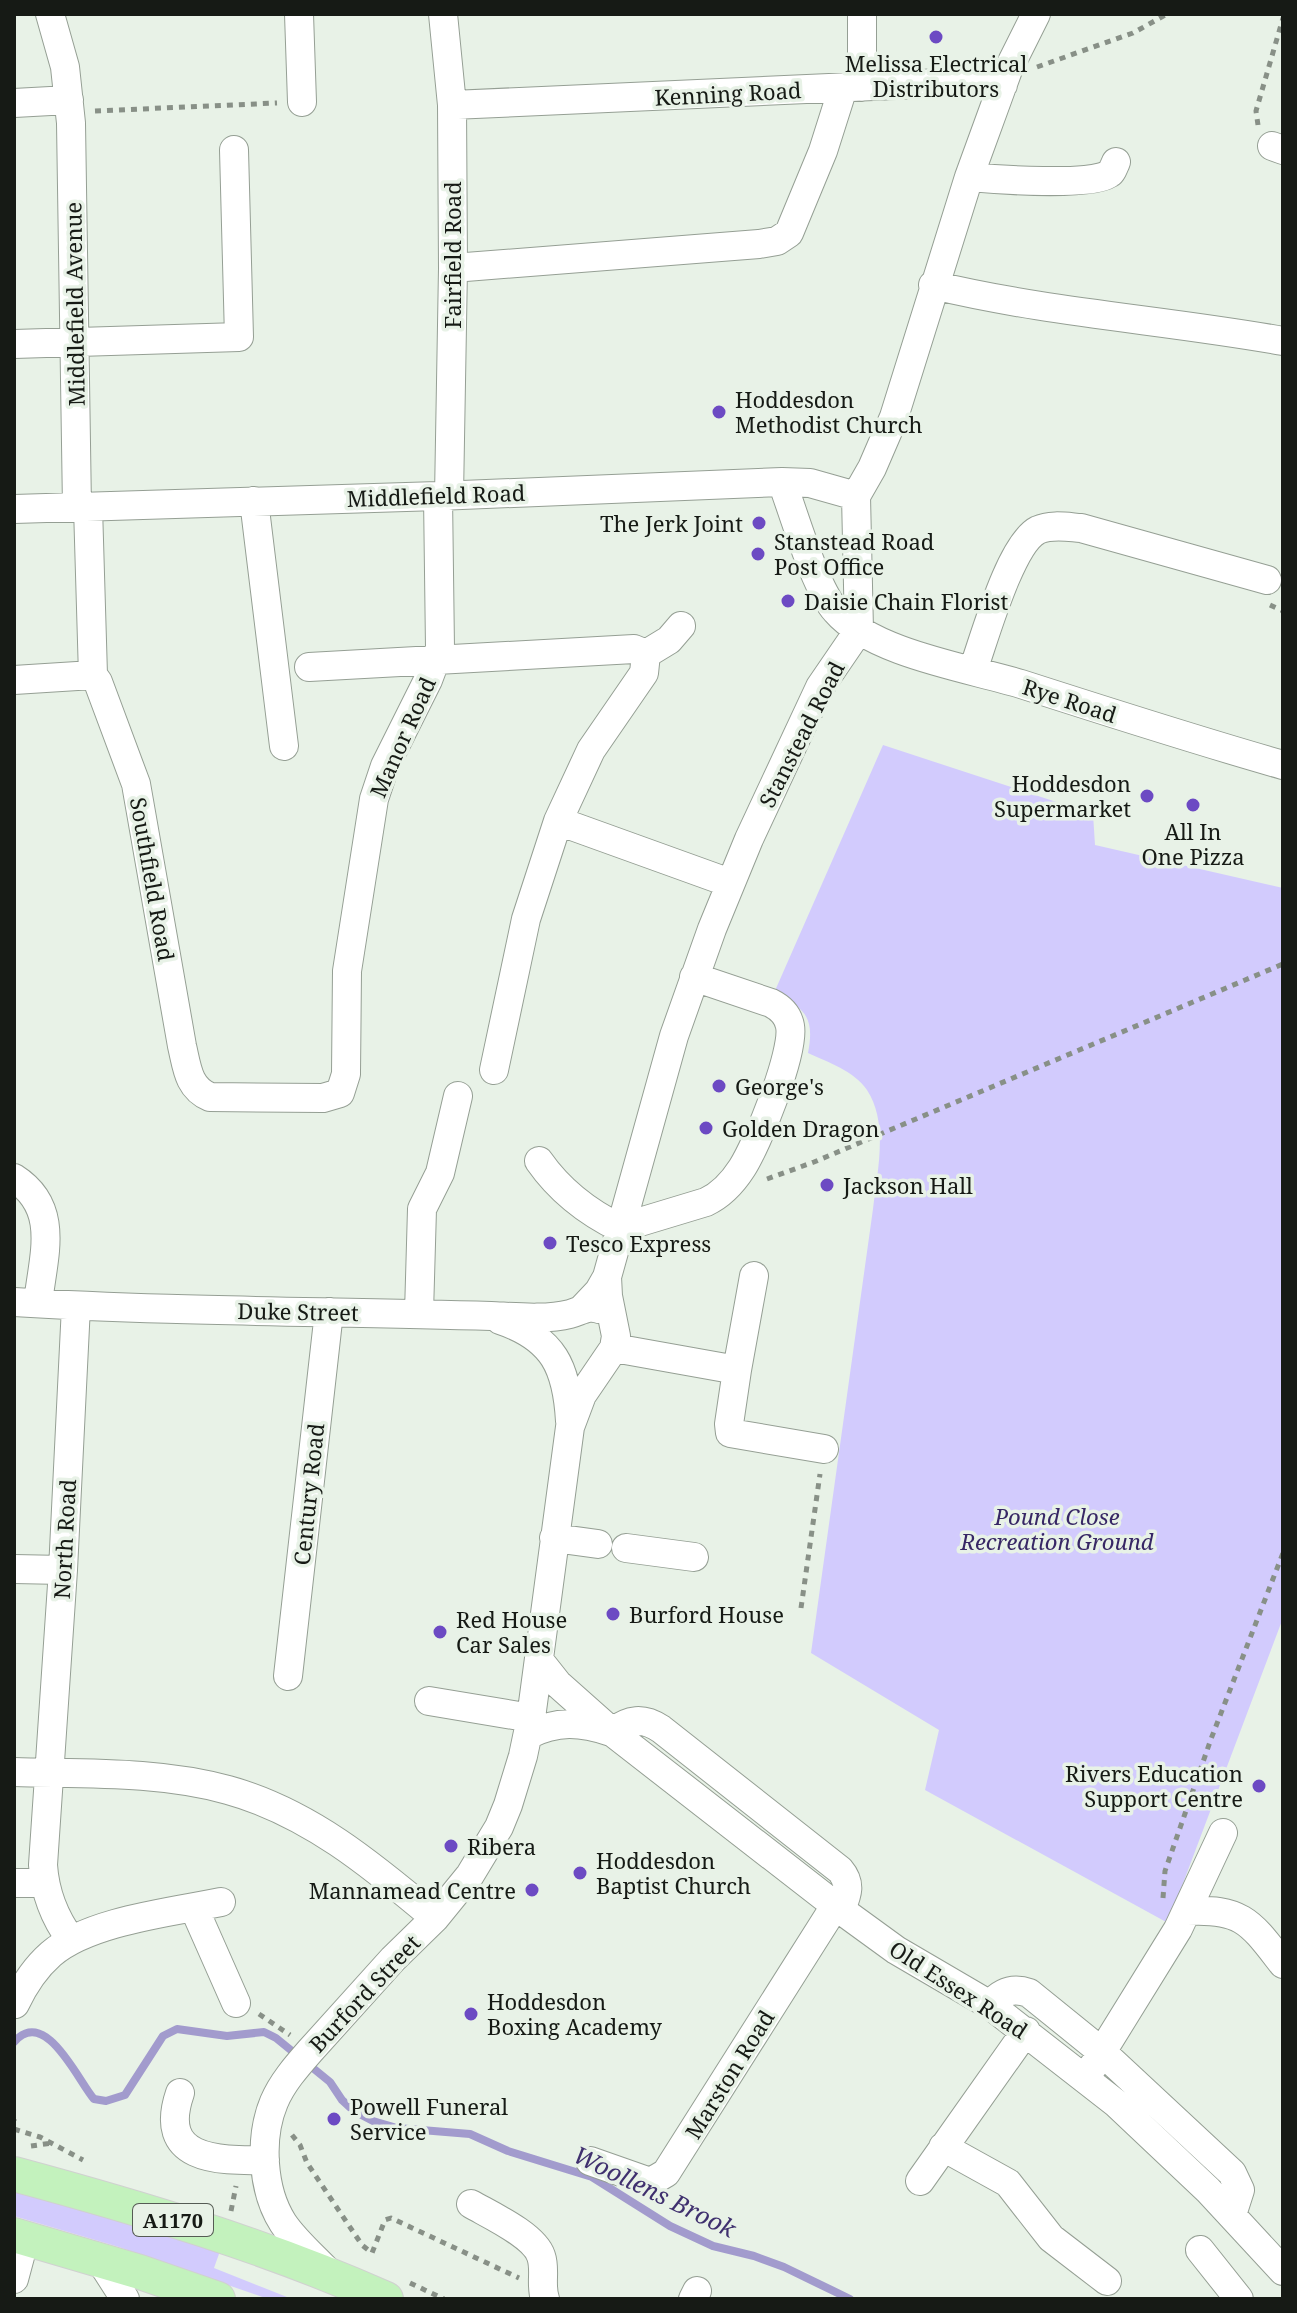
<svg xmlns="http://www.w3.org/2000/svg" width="1297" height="2313" font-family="'Noto Serif',serif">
<rect width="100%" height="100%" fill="#e8f2e7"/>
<path fill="#d2cbfd" d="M 883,745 L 1093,814 L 1095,845 L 1283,888 L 1283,1618 L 1168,1923 L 925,1790 L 939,1730 L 811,1653 L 873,1209 C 877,1173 889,1123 867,1090 C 854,1071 828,1062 808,1053 C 815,1017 805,1008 774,993 Z
M 14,2188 L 220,2251 L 214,2268 L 292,2299 L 268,2299 L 119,2247 L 14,2216 Z"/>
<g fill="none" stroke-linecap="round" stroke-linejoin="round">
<path stroke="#a29bcd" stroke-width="8" d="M 14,2042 C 46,2006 78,2081 94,2099 L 106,2101 L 125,2095 L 163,2036 L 177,2029 L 227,2036 L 264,2032 L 276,2038 L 330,2082 L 342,2100 L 354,2111 L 373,2121 L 397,2128 L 470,2134 L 508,2151 L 592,2177 L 670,2226 L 713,2246 L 754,2256 L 784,2267 L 850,2299"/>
<g stroke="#959f94" stroke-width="30">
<path id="minor" d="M 50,14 L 65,67 L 71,123 L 77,507
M 299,14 L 302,102
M 443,14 L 452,105 L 453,268 L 449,496
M 862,14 L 862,87
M 14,103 L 69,100
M 452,105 L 963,82 L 1003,85
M 1272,146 L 1283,150
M 969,177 C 992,179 1096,187 1110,173 C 1112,172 1115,164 1116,162
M 453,268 L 759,244 L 777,241 L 789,233 L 823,151 L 843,88
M 933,285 C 1049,313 1166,320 1283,341
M 14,344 L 239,337 L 234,150
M 782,482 C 794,514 815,588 836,611 C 872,653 968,668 1021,684 C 1108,712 1195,740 1283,765
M 254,501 L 284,746
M 88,507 L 93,675 L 98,682 L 136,784 L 182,1046 C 187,1067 188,1088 210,1097 L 323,1098 L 340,1093 L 346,1074 L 347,971 L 374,799 L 385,766 L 428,680 L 440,648 L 438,496
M 14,509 L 438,496 L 782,482 L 810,483 L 856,496
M 646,654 L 669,640 L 681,626
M 309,667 L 634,649 L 646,654 L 644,673 L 591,750 L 558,821 L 526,919 L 494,1070
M 973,670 C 984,640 1010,544 1038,530 C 1051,524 1067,527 1081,528 L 1267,580
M 14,680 L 93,675
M 558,821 L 730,883
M 539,1161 C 560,1191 587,1212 620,1228 L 706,1202 C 721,1195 733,1182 742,1168 C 757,1145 795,1052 790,1026 C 788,1015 781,1008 771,1003 L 694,977
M 14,1178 C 61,1208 43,1256 38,1303
M 14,1302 C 173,1312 332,1311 491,1316 C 515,1317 546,1320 570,1314 C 581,1311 588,1305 599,1309
M 582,1309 L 599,1291 L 607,1277 L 674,1036 L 712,929 L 749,839 L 820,687 L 859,630 L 856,496 L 872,468 L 894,417 L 969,177 L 1008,70 L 1036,14
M 419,1313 L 422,1209 L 440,1173 L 458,1096
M 500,1320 C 554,1338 567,1368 570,1421
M 614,1348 L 737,1370 L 754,1276
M 737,1370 L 729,1424 L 730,1433 L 824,1449
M 554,1538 L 598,1544
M 626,1548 L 694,1557
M 14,1569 L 63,1570
M 539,1660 L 558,1684 L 612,1732 L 841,1910 L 896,1950 L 990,2005 L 1117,2104 L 1208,2190 L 1283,2271
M 288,1676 L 329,1312
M 429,1701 L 531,1718
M 612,1732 C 629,1719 643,1717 661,1729 L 840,1870 C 852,1884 847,1895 841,1910
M 528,1735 C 557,1720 581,1722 611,1732
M 14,1772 C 85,1774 159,1771 228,1790 C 308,1812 372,1865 435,1918
M 14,1883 L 44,1883
M 194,1908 L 236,2003
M 1187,1911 C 1243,1908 1251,1923 1283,1964
M 71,1940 C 54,1917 45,1894 43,1865 L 63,1570 L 76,1306
M 15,2004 C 24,1985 35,1968 51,1954 C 89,1921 172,1912 221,1902
M 990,2005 C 1001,1992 1012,1987 1029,1993 L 1102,2052 L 1232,2173 L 1240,2190 L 1232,2215
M 1092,2068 L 1178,1929 L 1223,1833
M 180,2093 C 157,2160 216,2161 265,2160
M 943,2147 L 1008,2183 L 1051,2238 L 1107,2281
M 590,2161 L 647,2181 L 654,2180 L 666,2173 L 835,1906
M 920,2181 L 1026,2031
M 471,2204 C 490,2215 534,2235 541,2256 C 546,2270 540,2284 545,2299
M 1200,2250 L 1239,2299
M 100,2260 L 125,2299
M 329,2273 C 314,2257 295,2241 283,2223 C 262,2190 259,2138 274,2102 C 282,2083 296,2067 310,2051 L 393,1959 L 435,1918 L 470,1875 L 499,1827 L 508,1805 L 523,1756 L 531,1718 L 570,1427 L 582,1395 L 614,1348 L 616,1336 L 608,1296 L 607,1277
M 14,2279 L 25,2238
M 693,2299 L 697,2291"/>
</g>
<g stroke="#d0d1d0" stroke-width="36">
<path id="major" d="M 14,2174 C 140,2208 267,2246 386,2299
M 14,2235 L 140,2272 L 218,2299"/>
</g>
<path stroke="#889087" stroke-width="5" stroke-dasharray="6 6" stroke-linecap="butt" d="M 1037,67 L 1133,33 L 1167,14
M 95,111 L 277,103
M 1258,125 L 1256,111 L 1283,18
M 1270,605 L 1283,611
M 767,1179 L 814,1162 L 1283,964
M 801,1608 L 820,1474
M 1163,1898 L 1165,1871 L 1211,1739 L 1283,1553
M 259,2014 L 290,2035
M 14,2119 L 14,2121
M 14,2129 L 40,2137 L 83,2160
M 292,2135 L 300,2145 L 307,2163 L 362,2245 L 372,2253 L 385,2220 L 391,2218 L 519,2278
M 31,2146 L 52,2143
M 231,2211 L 236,2186
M 410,2283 L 444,2299"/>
<use href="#minor" stroke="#fff" stroke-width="28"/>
<use href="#major" stroke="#c3f2bd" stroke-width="34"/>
</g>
<g fill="#6c4ac3" stroke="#e8f2e7" stroke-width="3">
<circle cx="936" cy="37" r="8"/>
<circle cx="719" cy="412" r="8"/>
<circle cx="759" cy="523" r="8"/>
<circle cx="758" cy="554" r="8"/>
<circle cx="788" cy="601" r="8"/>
<circle cx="1147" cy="796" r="8"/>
<circle cx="1193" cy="805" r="8"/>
<circle cx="719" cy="1086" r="8"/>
<circle cx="706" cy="1128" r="8"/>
<circle cx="827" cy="1185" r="8"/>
<circle cx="550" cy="1243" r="8"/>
<circle cx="613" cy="1614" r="8"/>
<circle cx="440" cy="1632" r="8"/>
<circle cx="1259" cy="1786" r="8"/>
<circle cx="451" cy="1846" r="8"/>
<circle cx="580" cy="1873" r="8"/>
<circle cx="532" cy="1890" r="8"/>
<circle cx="471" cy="2014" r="8"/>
<circle cx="334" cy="2119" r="8"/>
</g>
<g text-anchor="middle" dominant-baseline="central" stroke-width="7" stroke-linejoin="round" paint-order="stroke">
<rect fill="#e8f2e7" stroke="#555b54" stroke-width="2" x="133" y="2204" width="80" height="32" rx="6"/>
<g font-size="20" font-weight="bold" fill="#161a15">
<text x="173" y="2220">A1170</text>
</g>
<g font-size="22" fill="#161a15" stroke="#e8f2e7" text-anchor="start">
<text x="936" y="63" text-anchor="middle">Melissa Electrical<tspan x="936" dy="25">Distributors</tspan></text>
<text x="735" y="399">Hoddesdon<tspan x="735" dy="25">Methodist Church</tspan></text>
<text x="743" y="523" text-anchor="end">The Jerk Joint</text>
<text x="774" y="541">Stanstead Road<tspan x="774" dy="25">Post Office</tspan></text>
<text x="804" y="601">Daisie Chain Florist</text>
<text x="1131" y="783" text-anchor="end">Hoddesdon<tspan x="1131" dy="25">Supermarket</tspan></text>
<text x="1193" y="831" text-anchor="middle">All In<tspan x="1193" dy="25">One Pizza</tspan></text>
<text x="735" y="1086">George's</text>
<text x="722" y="1128">Golden Dragon</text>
<text x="843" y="1185">Jackson Hall</text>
<text x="566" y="1243">Tesco Express</text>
<text x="629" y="1614">Burford House</text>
<text x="456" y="1619">Red House<tspan x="456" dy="25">Car Sales</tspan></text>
<text x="1243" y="1773" text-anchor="end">Rivers Education<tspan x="1243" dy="25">Support Centre</tspan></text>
<text x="467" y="1846">Ribera</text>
<text x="596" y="1860">Hoddesdon<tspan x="596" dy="25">Baptist Church</tspan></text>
<text x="516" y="1890" text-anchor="end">Mannamead Centre</text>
<text x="487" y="2001">Hoddesdon<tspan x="487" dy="25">Boxing Academy</tspan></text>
<text x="350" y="2106">Powell Funeral<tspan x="350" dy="25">Service</tspan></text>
</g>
<g font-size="22" fill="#161a15" stroke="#e8f2e7">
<text transform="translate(728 93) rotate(-3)">Kenning Road</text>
<text transform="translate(452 255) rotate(-90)">Fairfield Road</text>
<text transform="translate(74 304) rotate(-91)">Middlefield Avenue</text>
<text transform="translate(436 495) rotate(-2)">Middlefield Road</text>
<text transform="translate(1070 700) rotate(18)">Rye Road</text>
<text transform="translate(801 734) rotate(-63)">Stanstead Road</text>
<text transform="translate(402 737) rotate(-66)">Manor Road</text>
<text transform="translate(153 879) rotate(80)">Southfield Road</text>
<text transform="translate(298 1311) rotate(1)">Duke Street</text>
<text transform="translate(308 1494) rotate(-84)">Century Road</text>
<text transform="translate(64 1539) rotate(-87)">North Road</text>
<text transform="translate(959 1989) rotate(33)">Old Essex Road</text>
<text transform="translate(364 1993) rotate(-47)">Burford Street</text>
<text transform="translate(729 2074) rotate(-58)">Marston Road</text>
</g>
<g font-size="22" font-style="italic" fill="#372765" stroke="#e8f2e7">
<text x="1057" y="1516">Pound Close<tspan x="1057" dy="25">Recreation Ground</tspan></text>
</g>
<g font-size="24" font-style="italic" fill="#3f306e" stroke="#e8f2e7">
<text transform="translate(655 2191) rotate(26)">Woollens Brook</text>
</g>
</g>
<rect width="1297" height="2313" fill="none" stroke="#161a15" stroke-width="32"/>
</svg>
